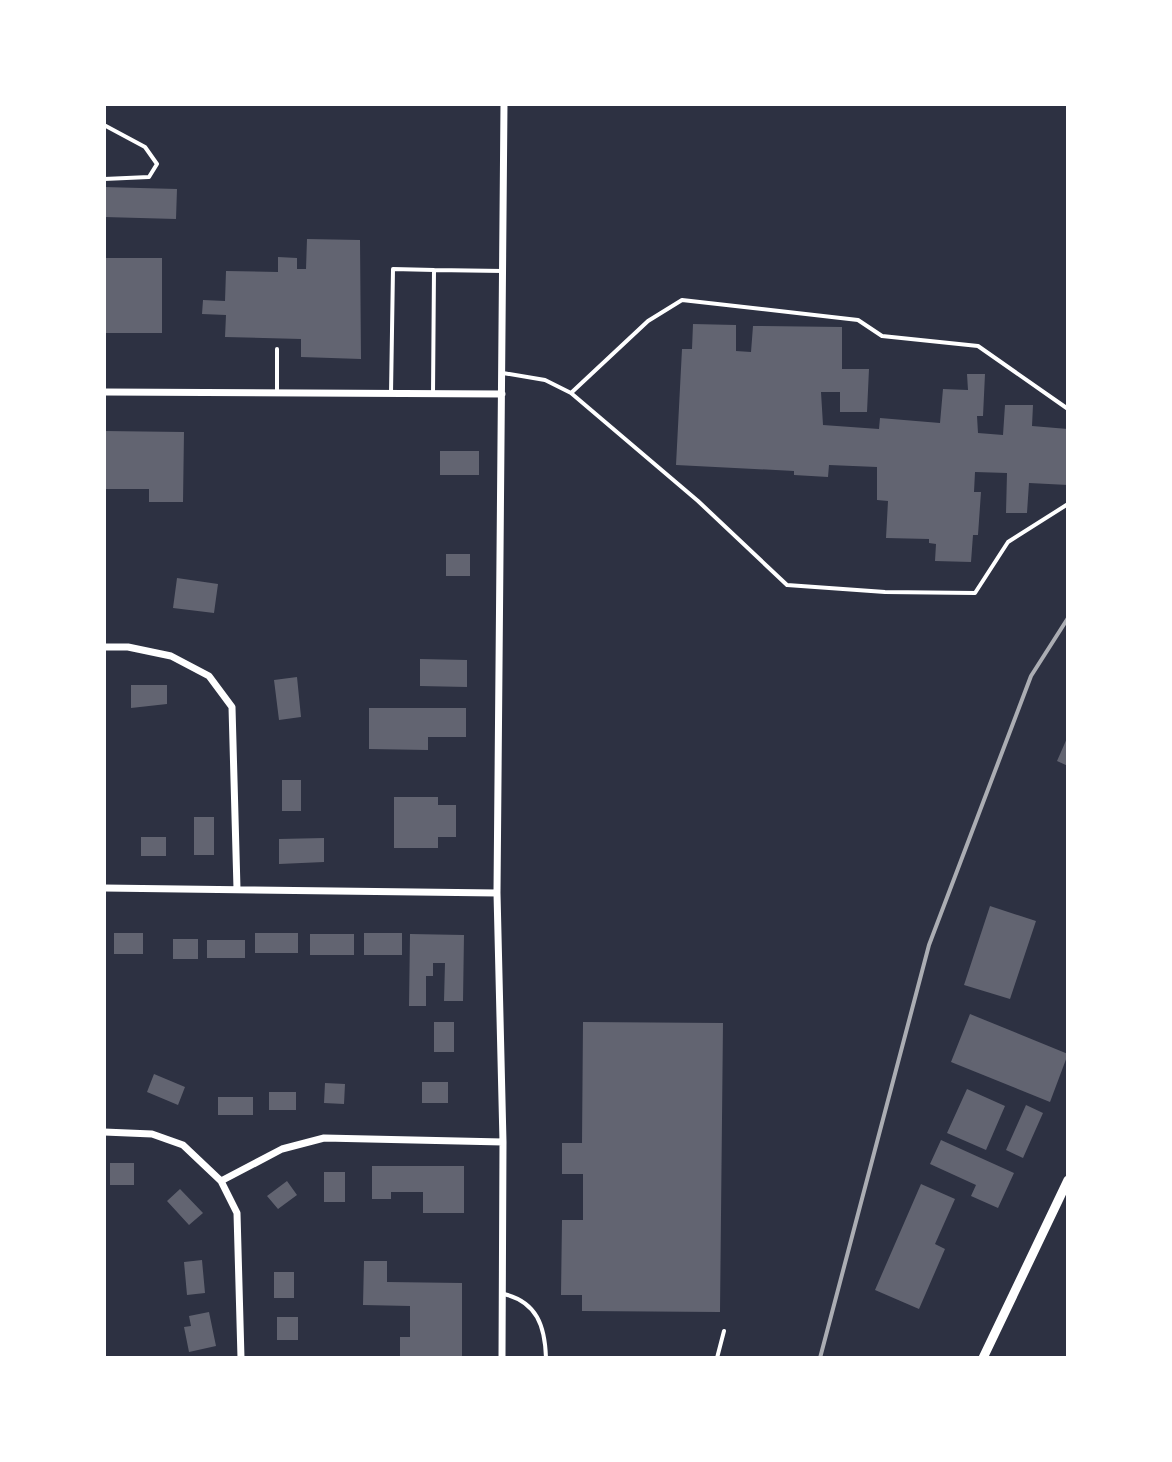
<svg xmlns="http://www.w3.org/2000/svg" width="1172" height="1462" font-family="Inter,sans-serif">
<rect width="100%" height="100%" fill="#2d3142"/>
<path fill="#626471" d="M 104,187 L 177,189 L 176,219 L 104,217 Z
M 307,239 L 360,240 L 361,359 L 301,357 L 301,339 L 225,337 L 226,315 L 202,314 L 203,300 L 225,301 L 226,271 L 278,272 L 278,257 L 297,258 L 297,269 L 306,269 Z
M 104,258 L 162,258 L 162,333 L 104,333 Z
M 693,324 L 736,325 L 736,351 L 751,352 L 753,326 L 842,327 L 842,369 L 869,369 L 867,412 L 840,412 L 840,392 L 821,392 L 823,425 L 879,429 L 880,418 L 940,423 L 943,389 L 968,390 L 967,374 L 985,374 L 983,416 L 977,416 L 978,433 L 1003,435 L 1005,405 L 1033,405 L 1032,426 L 1068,429 L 1068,485 L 1029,483 L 1027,513 L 1006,513 L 1007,473 L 975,472 L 974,492 L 981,492 L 978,535 L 973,535 L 971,562 L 935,561 L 936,544 L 929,543 L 929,539 L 886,538 L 888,501 L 877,500 L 877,467 L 829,465 L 828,477 L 794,475 L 794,471 L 676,465 L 682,349 L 692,349 Z
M 104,431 L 184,432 L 183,502 L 149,502 L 149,489 L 104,489 Z
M 440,451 L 479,451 L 479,475 L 440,475 Z
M 446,554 L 470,554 L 470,576 L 446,576 Z
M 177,578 L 218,584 L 214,613 L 173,608 Z
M 420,659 L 467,660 L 467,687 L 420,686 Z
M 297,677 L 301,717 L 279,720 L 274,680 Z
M 131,685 L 167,685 L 167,704 L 131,708 Z
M 369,708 L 466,708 L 466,737 L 428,737 L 428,750 L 369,749 Z
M 1068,736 L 1068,766 L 1057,761 Z
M 282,780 L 301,780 L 301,811 L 282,811 Z
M 394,797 L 438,797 L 438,805 L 456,805 L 456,837 L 438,837 L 438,848 L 394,848 Z
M 194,817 L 214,817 L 214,855 L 194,855 Z
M 141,837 L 166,837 L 166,856 L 141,856 Z
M 324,838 L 324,862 L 279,864 L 279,839 Z
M 990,906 L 1036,921 L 1010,999 L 964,985 Z
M 114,933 L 143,933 L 143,954 L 114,954 Z
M 255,933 L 298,933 L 298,953 L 255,953 Z
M 364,933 L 402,933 L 402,955 L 364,955 Z
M 310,934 L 354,934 L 354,955 L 310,955 Z
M 410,934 L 464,935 L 463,1001 L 444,1001 L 445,963 L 433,963 L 433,976 L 426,976 L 426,1006 L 409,1006 Z
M 173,939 L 198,939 L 198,959 L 173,959 Z
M 207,940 L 245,940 L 245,958 L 207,958 Z
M 970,1014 L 1068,1054 L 1050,1102 L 951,1062 Z
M 434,1022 L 454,1022 L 454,1052 L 434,1052 Z
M 583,1022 L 723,1023 L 720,1312 L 582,1311 L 582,1295 L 561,1295 L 562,1220 L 583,1220 L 583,1174 L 562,1174 L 562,1143 L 582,1143 Z
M 154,1074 L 185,1087 L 178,1105 L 147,1092 Z
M 422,1082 L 448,1082 L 448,1103 L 422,1103 Z
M 325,1083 L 345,1084 L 344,1104 L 324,1103 Z
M 967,1089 L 1005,1106 L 986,1150 L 947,1133 Z
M 269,1092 L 296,1092 L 296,1110 L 269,1110 Z
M 218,1097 L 253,1097 L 253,1115 L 218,1115 Z
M 1026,1105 L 1043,1113 L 1023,1158 L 1006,1150 Z
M 941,1140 L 1014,1173 L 998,1208 L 971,1196 L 976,1185 L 930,1164 Z
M 110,1163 L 134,1163 L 134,1185 L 110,1185 Z
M 372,1166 L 464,1166 L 464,1213 L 423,1213 L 423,1192 L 391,1192 L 391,1199 L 372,1199 Z
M 324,1172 L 345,1172 L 345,1202 L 324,1202 Z
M 287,1181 L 297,1195 L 278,1209 L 267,1196 Z
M 921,1184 L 955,1199 L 935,1244 L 945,1249 L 919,1309 L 875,1290 Z
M 180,1189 L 203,1213 L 189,1225 L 167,1201 Z
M 202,1260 L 205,1293 L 187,1295 L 184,1262 Z
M 364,1261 L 387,1261 L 387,1282 L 462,1283 L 462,1358 L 400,1358 L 400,1337 L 410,1337 L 410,1306 L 363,1305 Z
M 274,1272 L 294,1272 L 294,1298 L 274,1298 Z
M 209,1312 L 216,1346 L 189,1352 L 184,1327 L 191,1326 L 189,1316 Z
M 277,1317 L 298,1317 L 298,1340 L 277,1340 Z"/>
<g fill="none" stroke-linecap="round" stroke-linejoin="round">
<path stroke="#fff" stroke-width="4" d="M 104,125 L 145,147 L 157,164 L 149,177 L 104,179
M 503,373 L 545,380 L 571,393 L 698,501 L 787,585 L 885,592 L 975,593 L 1008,542 L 1068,504
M 277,393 L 277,349
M 391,393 L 393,269 L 434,270
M 571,393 L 648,321 L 682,300 L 858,320 L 882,336 L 978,346 L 1068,409
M 433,394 L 434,270 L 503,271
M 504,1294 C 537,1302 545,1326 546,1358
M 717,1358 L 724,1331"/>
<path stroke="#fff" stroke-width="7" d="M 104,392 L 502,394
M 104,647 L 128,647 L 171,656 L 209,676 L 232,707 L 237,889
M 104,888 L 497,893
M 104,1132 L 152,1134 L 183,1145 L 221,1181 L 237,1213 L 241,1358
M 221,1181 L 282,1149 L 324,1138 L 503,1142
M 502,1358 L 503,1142 L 497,893 L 504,104"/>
<path stroke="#fff" stroke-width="9" d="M 983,1358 L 1068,1180"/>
<path stroke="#abadb3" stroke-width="4" d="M 820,1358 L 929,945 L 1031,676 L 1068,618"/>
</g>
<rect width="1172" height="1462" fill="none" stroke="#ffffff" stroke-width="212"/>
</svg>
